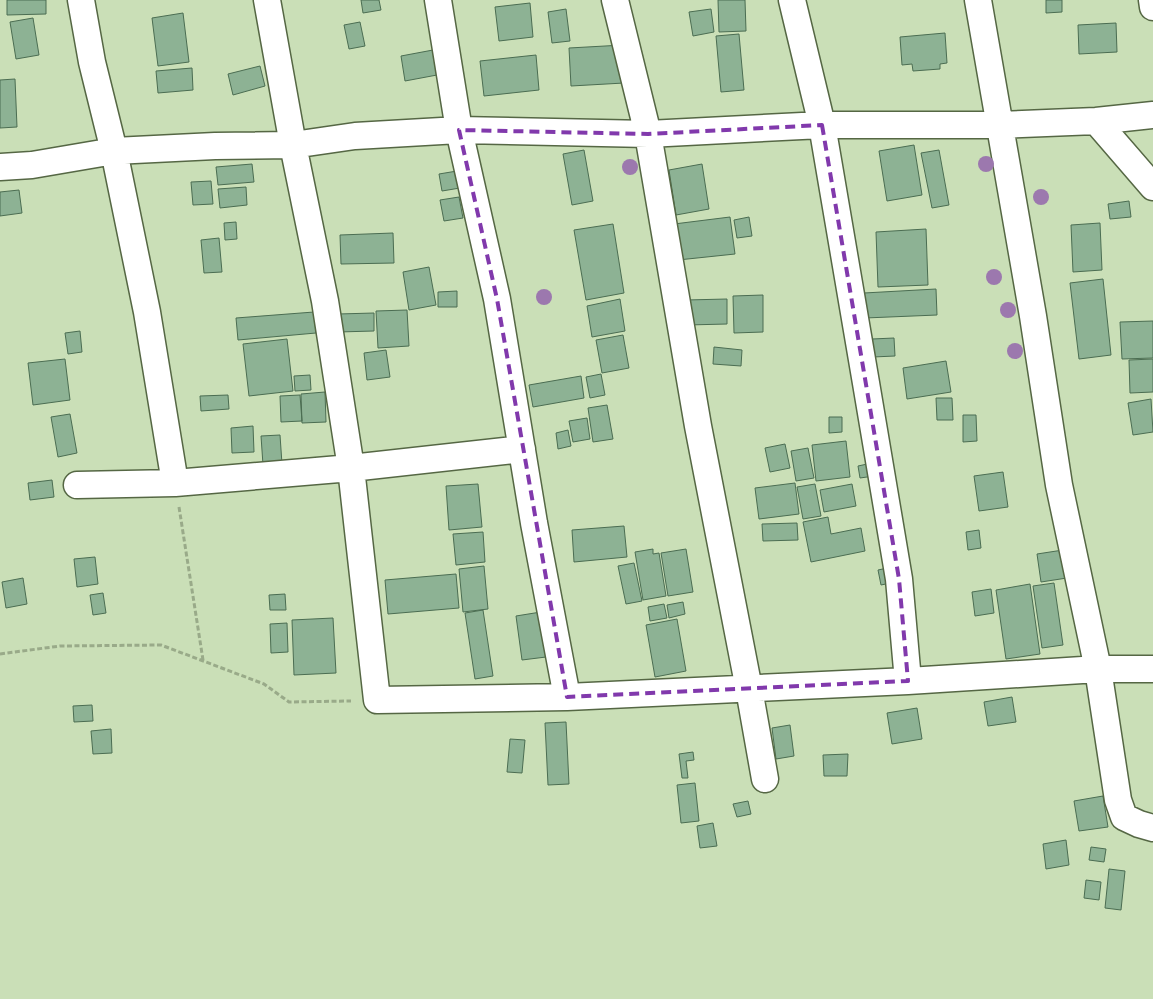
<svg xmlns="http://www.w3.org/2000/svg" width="1153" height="999" font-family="'Public Sans',sans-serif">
<rect width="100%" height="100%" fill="#cadfb7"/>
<path fill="#8db294" stroke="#4b6d52" d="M 7,0 L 46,0 L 46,14 L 7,15 Z
M 361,0 L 379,0 L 381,10 L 363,13 Z
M 718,0 L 745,0 L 746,31 L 719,32 Z
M 1046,0 L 1062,0 L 1062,12 L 1046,13 Z
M 530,3 L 533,37 L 499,41 L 495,7 Z
M 566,9 L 570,41 L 552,43 L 548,12 Z
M 711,9 L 714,32 L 693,36 L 689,12 Z
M 183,13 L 189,62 L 158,66 L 152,18 Z
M 33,18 L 39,55 L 16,59 L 10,22 Z
M 360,22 L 365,46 L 349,49 L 344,25 Z
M 1116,23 L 1117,52 L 1079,54 L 1078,25 Z
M 945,33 L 947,63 L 940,64 L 940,69 L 913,71 L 912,64 L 902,65 L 900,37 Z
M 739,34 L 744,90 L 721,92 L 716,36 Z
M 623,45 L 624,83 L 571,86 L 569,48 Z
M 433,50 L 437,75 L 405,81 L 401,56 Z
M 536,55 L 539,90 L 484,96 L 480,61 Z
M 260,66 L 265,86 L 233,95 L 228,74 Z
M 192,68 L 193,90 L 158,93 L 156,71 Z
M 15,79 L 17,127 L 0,128 L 0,80 Z
M 914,145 L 922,195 L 887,201 L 879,151 Z
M 584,150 L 593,201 L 572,205 L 563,154 Z
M 939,150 L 949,205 L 932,208 L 921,153 Z
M 252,164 L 254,182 L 218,185 L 216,167 Z
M 702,164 L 709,209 L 676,215 L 669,170 Z
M 457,171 L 460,188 L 442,191 L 439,174 Z
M 211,181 L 213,204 L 193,205 L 191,182 Z
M 246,187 L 247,205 L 220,208 L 218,189 Z
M 19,190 L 22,213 L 0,216 L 0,192 Z
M 459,197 L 463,218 L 444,221 L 440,200 Z
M 1129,201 L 1131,217 L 1110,219 L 1108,204 Z
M 730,217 L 735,254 L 678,260 L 674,224 Z
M 749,217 L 752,236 L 737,238 L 734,220 Z
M 236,222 L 237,239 L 225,240 L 224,223 Z
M 1100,223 L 1102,270 L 1073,272 L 1071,225 Z
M 613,224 L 624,293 L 586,300 L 574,230 Z
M 926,229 L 928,285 L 878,287 L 876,232 Z
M 393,233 L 394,263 L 341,264 L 340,235 Z
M 219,238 L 222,272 L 204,273 L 201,240 Z
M 429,267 L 436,305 L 409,310 L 403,272 Z
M 1103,279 L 1111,355 L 1079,359 L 1070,283 Z
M 936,289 L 937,315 L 865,318 L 864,293 Z
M 457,291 L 457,307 L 438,307 L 438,292 Z
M 763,295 L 763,332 L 734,333 L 733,296 Z
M 620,299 L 625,331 L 592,337 L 587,306 Z
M 727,299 L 727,324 L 687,325 L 686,300 Z
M 407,310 L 409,346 L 378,348 L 376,311 Z
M 314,312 L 316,333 L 238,340 L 236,318 Z
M 374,313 L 374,331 L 338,332 L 338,314 Z
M 1153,321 L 1153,358 L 1122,359 L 1120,322 Z
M 80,331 L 82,352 L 68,354 L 65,333 Z
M 623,335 L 629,368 L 602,373 L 596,340 Z
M 894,338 L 895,356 L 873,357 L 872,339 Z
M 287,339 L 293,391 L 249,396 L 243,344 Z
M 714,347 L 742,350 L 741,366 L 713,364 Z
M 386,350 L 390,377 L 367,380 L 364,353 Z
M 65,359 L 70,400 L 33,405 L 28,363 Z
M 1153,359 L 1153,392 L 1130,393 L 1129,360 Z
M 946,361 L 951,392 L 907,399 L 903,368 Z
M 601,374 L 605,395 L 590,398 L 586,377 Z
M 310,375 L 311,390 L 295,391 L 294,376 Z
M 581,376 L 584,398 L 533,407 L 529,385 Z
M 325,392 L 326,422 L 302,423 L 301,394 Z
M 228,395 L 229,409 L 201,411 L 200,396 Z
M 300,395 L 302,421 L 281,422 L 280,396 Z
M 936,398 L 952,398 L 953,420 L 937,420 Z
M 1151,399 L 1153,432 L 1133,435 L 1128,403 Z
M 607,405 L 613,439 L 593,442 L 588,408 Z
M 70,414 L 77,453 L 58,457 L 51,417 Z
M 963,415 L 976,415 L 977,441 L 963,442 Z
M 829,417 L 842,417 L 842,432 L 829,433 Z
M 587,418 L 590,439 L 573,442 L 569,421 Z
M 253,426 L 254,452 L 232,453 L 231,428 Z
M 568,430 L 571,446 L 558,449 L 556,433 Z
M 280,435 L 282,464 L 263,465 L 261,436 Z
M 846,441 L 850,477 L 816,481 L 812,445 Z
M 785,444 L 790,468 L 770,472 L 765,448 Z
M 808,448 L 814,478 L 796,481 L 791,451 Z
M 872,463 L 874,476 L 860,478 L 858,466 Z
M 1003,472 L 1008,507 L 979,511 L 974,476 Z
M 52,480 L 54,497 L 30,500 L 28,483 Z
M 795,483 L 799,514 L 759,519 L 755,488 Z
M 478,484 L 482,527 L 449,530 L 446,486 Z
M 815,484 L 821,516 L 803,519 L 797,487 Z
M 852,484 L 856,506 L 824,512 L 820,490 Z
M 828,517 L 831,534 L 861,528 L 865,551 L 811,562 L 803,522 Z
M 797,523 L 798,540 L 763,541 L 762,524 Z
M 624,526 L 627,557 L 574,562 L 572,530 Z
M 979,530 L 981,548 L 968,550 L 966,532 Z
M 483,532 L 485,562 L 456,565 L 453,534 Z
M 653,549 L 653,554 L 659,553 L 666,596 L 643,600 L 635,552 Z
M 686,549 L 693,592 L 668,596 L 661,553 Z
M 1063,550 L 1067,578 L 1041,582 L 1037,554 Z
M 95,557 L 98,584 L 77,587 L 74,559 Z
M 634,563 L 642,601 L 626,604 L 618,566 Z
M 484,566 L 488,609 L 463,612 L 459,569 Z
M 892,567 L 895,582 L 881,585 L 878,570 Z
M 456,574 L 459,608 L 388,614 L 385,580 Z
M 23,578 L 27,604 L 6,608 L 2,582 Z
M 1054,583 L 1063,645 L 1042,648 L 1033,586 Z
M 1030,584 L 1040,654 L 1006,659 L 996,590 Z
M 991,589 L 994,613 L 975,616 L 972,592 Z
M 103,593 L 106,613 L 93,615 L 90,595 Z
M 285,594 L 286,610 L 270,610 L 269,595 Z
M 683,602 L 685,614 L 669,618 L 667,605 Z
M 664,604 L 667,618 L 650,621 L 648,607 Z
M 483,610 L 493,676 L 475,679 L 465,613 Z
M 547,611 L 554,656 L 522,660 L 516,616 Z
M 333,618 L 336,673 L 294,675 L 292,620 Z
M 677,619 L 686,671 L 655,677 L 646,625 Z
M 287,623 L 288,652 L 271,653 L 270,624 Z
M 1012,697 L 1016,722 L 988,726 L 984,702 Z
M 92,705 L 93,721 L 74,722 L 73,706 Z
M 917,708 L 922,739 L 892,744 L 887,713 Z
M 566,722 L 569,784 L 548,785 L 545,723 Z
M 790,725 L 794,756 L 776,759 L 772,728 Z
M 111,729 L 112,753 L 93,754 L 91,731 Z
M 510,739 L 525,740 L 522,773 L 507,772 Z
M 693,752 L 694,760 L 686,761 L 688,778 L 682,778 L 679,754 Z
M 848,754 L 847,776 L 824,776 L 823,755 Z
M 695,783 L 699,821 L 681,823 L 677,785 Z
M 1103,796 L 1108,827 L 1079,831 L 1074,801 Z
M 748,801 L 751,814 L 737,817 L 733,804 Z
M 713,823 L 717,846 L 700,848 L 697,826 Z
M 1066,840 L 1069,865 L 1046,869 L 1043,844 Z
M 1091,847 L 1106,849 L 1104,862 L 1089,860 Z
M 1109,869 L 1125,871 L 1121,910 L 1105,908 Z
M 1086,880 L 1101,882 L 1099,900 L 1084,898 Z"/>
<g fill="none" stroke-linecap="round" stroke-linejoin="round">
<g stroke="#556744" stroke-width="29">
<path id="minor" d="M 81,0 L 92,62 L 114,151 L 147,312 L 175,483
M 267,0 L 293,145 L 325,301 L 351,468 L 377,700 L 567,697 L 908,681 L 1098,669 L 1153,669
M 438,0 L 459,130 L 497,299 L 534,523 L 567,697
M 615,0 L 648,134 L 698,426 L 749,689 L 765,779
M 792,0 L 822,125 L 866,383 L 899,579 L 908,681
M 978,0 L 1033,316 L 1059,485 L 1098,669 L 1118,800 L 1124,817 L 1139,824 L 1153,828
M 1152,0 L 1153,7
M 1096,121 L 1153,187
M 0,167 L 32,165 L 114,151 L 215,146 L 293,145 L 355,136 L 459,130 L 648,134 L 822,125 L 999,125 L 1096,121 L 1153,115
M 77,485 L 175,483 L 351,468 L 522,449"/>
</g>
<path stroke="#99aa89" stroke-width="3" stroke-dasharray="5 2.5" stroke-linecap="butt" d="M 179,507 L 203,660
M 0,654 L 60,646 L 161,645 L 264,684 L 289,702 L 351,701"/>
<use href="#minor" stroke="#fff" stroke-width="26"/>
</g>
<g fill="#9c78ae">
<circle cx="986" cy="164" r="8"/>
<circle cx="630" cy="167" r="8"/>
<circle cx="1041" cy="197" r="8"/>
<circle cx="994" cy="277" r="8"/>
<circle cx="544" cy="297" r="8"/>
<circle cx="1008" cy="310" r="8"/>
<circle cx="1015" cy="351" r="8"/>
</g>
<path fill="none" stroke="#8139ac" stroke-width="4" stroke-dasharray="10 6" stroke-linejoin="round" d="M 822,125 L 899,579 L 908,681 L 567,697 L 497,299 L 459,130 L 648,134 Z"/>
</svg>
